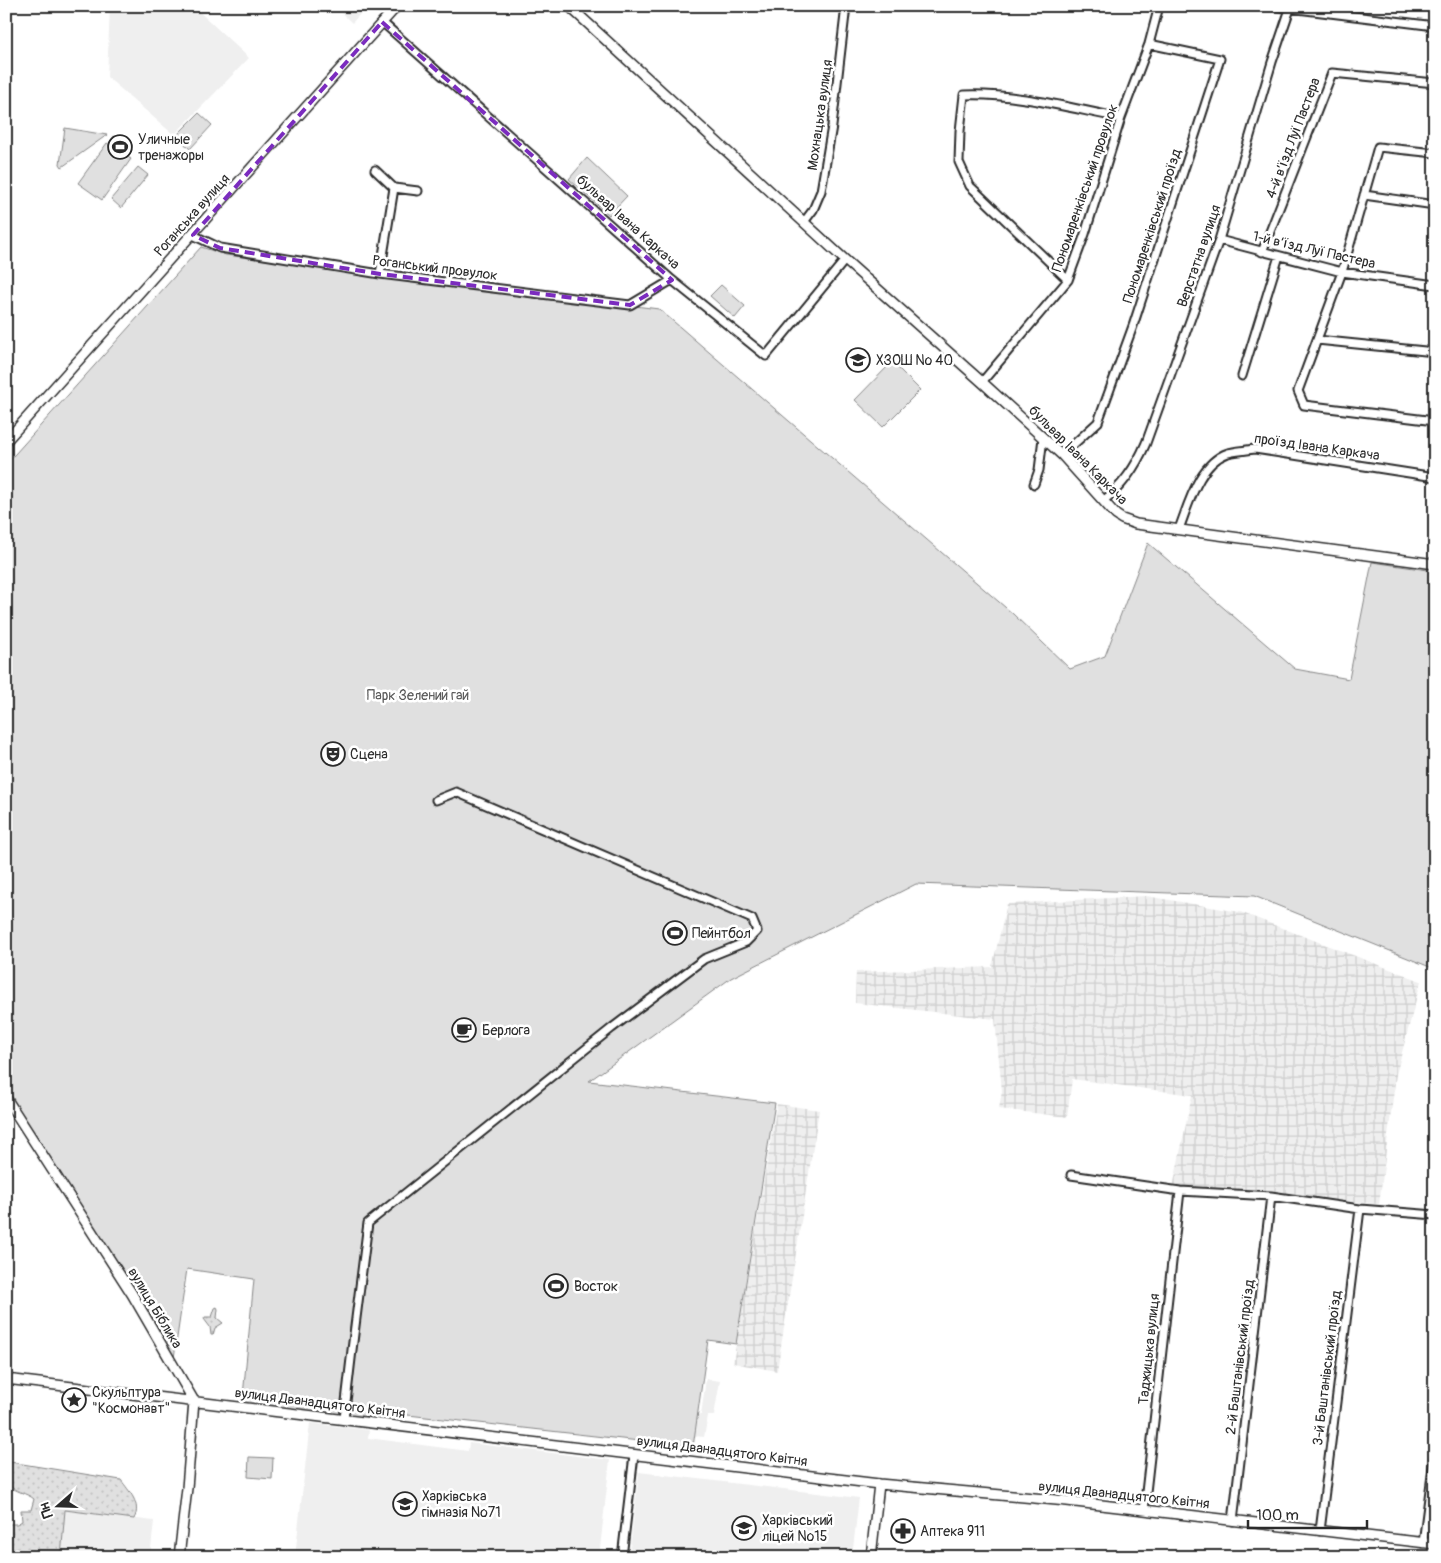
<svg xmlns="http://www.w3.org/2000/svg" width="1441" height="1563" font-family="Pangolin,sans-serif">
<defs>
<pattern id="industrial-grid" width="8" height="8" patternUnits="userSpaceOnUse" patternTransform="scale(1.25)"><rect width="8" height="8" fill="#efefef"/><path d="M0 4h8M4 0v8" fill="none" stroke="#cdcdcd"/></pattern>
<pattern id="grass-dots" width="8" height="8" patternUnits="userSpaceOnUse" patternTransform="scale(1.25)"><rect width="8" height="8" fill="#e0e0e0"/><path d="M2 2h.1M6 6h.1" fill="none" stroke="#c0c0c0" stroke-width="1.8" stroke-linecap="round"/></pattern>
</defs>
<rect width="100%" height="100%" fill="#fff"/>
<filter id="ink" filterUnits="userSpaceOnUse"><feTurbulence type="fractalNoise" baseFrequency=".02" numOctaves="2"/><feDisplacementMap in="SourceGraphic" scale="10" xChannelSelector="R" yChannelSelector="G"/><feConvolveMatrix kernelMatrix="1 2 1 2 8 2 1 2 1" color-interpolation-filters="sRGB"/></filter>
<g filter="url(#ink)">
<path fill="#efefef" d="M 110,6 L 193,6 L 249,58 L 174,135 L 107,77 Z
M 334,6 L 367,6 L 352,23 Z
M 706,1379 L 720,1381 L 714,1416 L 708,1416 L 704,1437 L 694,1436 L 697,1415 L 701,1415 Z
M 310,1423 L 369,1430 L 368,1438 L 468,1451 L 469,1443 L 610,1460 L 599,1557 L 295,1557 Z
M 639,1472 L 859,1498 L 852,1557 L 629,1557 Z
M 65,1510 L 154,1521 L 150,1557 L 61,1557 Z"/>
<path fill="url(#industrial-grid)" d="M 1146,896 L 1240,912 L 1421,981 L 1396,1075 L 1379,1204 L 1173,1187 L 1192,1095 L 1072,1079 L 1067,1117 L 999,1109 L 1002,1091 L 995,1019 L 855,1003 L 856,972 L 992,967 L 1007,904 Z
M 777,1104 L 819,1110 L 777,1371 L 733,1363 Z"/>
<path fill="url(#grass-dots)" stroke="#868686" d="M 217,1307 L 218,1309 L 217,1318 L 223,1323 L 215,1328 L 213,1335 L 211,1335 L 210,1327 L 204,1319 L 205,1317 L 212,1317 L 215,1308 Z
M 10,1462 L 121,1480 C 129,1491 142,1504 134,1519 L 65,1510 L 61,1557 L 44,1557 L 40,1553 L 6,1548 L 7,1524 L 17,1524 L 22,1521 L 21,1510 L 31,1510 L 34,1499 C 27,1493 15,1492 9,1485 Z"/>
<path fill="#e0e0e0" stroke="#868686" d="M 199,113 L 212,125 L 190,149 L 176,136 Z
M 65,128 L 107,135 L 62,167 L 60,164 Z
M 114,136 L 128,143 L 121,151 L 109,143 Z
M 107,143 L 131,159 L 102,200 L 78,183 Z
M 587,158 L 627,196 L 609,215 L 569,179 Z
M 138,167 L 148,175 L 121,208 L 111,199 Z
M 201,247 L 226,255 L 659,309 L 1013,614 L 1070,669 L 1105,656 L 1148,543 L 1295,669 L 1349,679 L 1372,562 L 1435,571 L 1435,969 L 1254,896 L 916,884 L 731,978 L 589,1081 L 775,1103 L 736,1344 L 708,1340 L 693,1447 L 390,1413 L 388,1425 L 242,1407 L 254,1279 L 187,1269 L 174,1358 L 6,1089 L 6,464 Z
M 721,285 L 745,306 L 735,318 L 710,296 Z
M 892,362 L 920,390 L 883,427 L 855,400 Z
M 249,1457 L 273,1458 L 272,1479 L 248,1477 Z"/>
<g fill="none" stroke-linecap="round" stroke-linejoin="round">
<g stroke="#2b2b2b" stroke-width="11">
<path id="street" d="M 1273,6 L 1435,26
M 382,22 L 672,280 L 766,356 L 845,260
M 1435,153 L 1378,147 L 1342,272 L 1298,391 L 1304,405 L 1435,421
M 375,170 L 394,188 L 418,191
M 1364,195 L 1435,205
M 804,222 L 813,210 L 821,191 L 832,126 L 846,6
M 193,235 L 220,248 L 380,274 L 630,305 L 672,280
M 1219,240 L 1342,272 L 1435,285
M 1262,252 L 1332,73 L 1435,83
M 380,274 L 394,188
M 1068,280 L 970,186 L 959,162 L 960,131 L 964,95 C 1017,93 1069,108 1121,118
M 1317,340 L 1435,352
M 1242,376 L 1279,256
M 982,382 L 1068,280 L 1085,234 L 1121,118 L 1149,44 L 1159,6
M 1062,455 L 1098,422 L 1133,326 L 1220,59 L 1149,44
M 1034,484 L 1039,470 L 1043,438
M 1104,500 C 1123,486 1137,464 1146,443 L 1219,240 L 1272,62 L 1291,6
M 1179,529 C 1189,503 1199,463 1228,453 C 1237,451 1247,450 1255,449 L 1435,477
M 1071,1175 L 1180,1191 L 1271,1196 L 1360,1209 L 1435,1215
M 344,1419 L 352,1350 L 368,1223 L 612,1028 L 704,959 L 746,942 L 757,931 L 752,919 L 456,792 L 436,800
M 1144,1510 L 1180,1191
M 1233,1521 L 1271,1196
M 1320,1531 L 1360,1209
M 1423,1543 L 1435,1452
M 622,1557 L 634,1455"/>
</g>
<g stroke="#2b2b2b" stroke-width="12">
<path id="secondary" d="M 569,6 L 845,260 L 982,382 L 1062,455 L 1116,515 L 1122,519 L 1136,524 L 1435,564
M 6,441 L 397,6
M 6,1098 L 132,1294 L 194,1401 L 187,1488 L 179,1557
M 6,1379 L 879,1484 L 1067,1501 L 1435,1544
M 871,1557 L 879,1484"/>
</g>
<use href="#street" stroke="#fff" stroke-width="7"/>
<use href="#secondary" stroke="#fff" stroke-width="9"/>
</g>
</g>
<path fill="none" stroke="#7b2cbf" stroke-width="4" stroke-dasharray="10 6" stroke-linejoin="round" d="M 382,22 L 672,280 L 630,305 L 380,274 L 220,248 L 193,235 Z"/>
<defs>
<g id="stadium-ring" transform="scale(1.25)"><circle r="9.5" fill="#fff" stroke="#2b2b2b" stroke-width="1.5"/><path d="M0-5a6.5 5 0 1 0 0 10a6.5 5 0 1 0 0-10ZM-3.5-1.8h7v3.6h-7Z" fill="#2b2b2b"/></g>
<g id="school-ring" transform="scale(1.25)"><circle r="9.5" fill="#fff" stroke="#2b2b2b" stroke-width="1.5"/><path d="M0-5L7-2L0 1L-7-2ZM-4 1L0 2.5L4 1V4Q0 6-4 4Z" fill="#2b2b2b"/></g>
<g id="theatre-ring" transform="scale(1.25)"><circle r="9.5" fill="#fff" stroke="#2b2b2b" stroke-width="1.5"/><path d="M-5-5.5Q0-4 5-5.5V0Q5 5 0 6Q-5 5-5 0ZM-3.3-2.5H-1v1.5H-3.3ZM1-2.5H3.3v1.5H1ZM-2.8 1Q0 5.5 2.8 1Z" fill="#2b2b2b"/></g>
<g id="cafe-ring" transform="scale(1.25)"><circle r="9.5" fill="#fff" stroke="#2b2b2b" stroke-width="1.5"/><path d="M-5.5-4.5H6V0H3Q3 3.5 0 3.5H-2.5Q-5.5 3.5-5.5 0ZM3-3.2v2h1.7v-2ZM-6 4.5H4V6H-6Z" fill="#2b2b2b"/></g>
<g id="sight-ring" transform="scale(1.25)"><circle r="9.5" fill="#fff" stroke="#2b2b2b" stroke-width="1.5"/><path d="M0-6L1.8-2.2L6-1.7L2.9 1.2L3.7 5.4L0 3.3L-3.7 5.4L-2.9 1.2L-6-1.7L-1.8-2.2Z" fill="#2b2b2b"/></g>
<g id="pharmacy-ring" transform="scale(1.25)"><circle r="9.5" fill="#fff" stroke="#2b2b2b" stroke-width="1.5"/><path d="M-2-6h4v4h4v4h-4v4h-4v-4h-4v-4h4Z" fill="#2b2b2b"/></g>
</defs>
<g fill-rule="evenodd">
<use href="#stadium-ring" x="120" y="147"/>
<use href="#school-ring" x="858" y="360"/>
<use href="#theatre-ring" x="333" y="754"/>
<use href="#stadium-ring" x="675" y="933"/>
<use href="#cafe-ring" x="464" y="1030"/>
<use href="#stadium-ring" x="556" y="1286"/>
<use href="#sight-ring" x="74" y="1400"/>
<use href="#school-ring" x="405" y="1504"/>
<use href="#school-ring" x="744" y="1528"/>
<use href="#pharmacy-ring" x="903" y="1531"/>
</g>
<g text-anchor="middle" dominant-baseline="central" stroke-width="5" stroke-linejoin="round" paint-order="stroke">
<g font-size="14" fill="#2b2b2b" stroke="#fff">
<text transform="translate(820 115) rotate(-82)">Мохнацька вулиця</text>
<text transform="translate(1293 138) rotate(-69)">4-й в’їзд Луї Пастера</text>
<text transform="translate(1085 188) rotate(-71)">Пономаренківський провулок</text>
<text transform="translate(192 215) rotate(-48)">Роганська вулиця</text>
<text transform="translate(628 222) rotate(42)">бульвар Івана Каркача</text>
<text transform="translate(1152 226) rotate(-72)">Пономаренківський проїзд</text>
<text transform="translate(1314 250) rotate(13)">1-й в’їзд Луї Пастера</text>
<text transform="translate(1199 256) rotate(-71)">Верстатна вулиця</text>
<text transform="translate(435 268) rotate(7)">Роганський провулок</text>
<text transform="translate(1317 447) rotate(8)">проїзд Івана Каркача</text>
<text transform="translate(1078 455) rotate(45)">бульвар Івана Каркача</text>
<text transform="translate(155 1308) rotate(59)">вулиця Біблика</text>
<text transform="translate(1149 1349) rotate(-84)">Таджицька вулиця</text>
<text transform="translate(1240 1357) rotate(-83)">2-й Баштанівський проїзд</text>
<text transform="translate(1327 1368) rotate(-83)">3-й Баштанівський проїзд</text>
<text transform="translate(320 1403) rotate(7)">вулиця Дванадцятого Квітня</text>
<text transform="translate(722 1451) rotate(7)">вулиця Дванадцятого Квітня</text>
<text transform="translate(1124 1495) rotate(6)">вулиця Дванадцятого Квітня</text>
</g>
<g font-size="14" fill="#2b2b2b" stroke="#fff" text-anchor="start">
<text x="138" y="139">Уличные<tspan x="138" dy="16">тренажоры</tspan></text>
<text x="876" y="360">ХЗОШ № 40</text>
<text x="350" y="754">Сцена</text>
<text x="692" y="933">Пейнтбол</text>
<text x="482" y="1030">Берлога</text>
<text x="574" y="1286">Восток</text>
<text x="92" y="1392">Скульптура<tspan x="92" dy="16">"Космонавт"</tspan></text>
<text x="422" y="1496">Харківська<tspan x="422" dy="16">гімназія №71</tspan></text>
<text x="762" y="1520">Харківський<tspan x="762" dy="16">ліцей №15</tspan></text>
<text x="920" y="1531">Аптека 911</text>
</g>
<g font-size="14" fill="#585858" stroke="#fff">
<text x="418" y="695">Парк Зелений гай</text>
</g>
</g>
<rect width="1441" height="1563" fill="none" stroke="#fff" stroke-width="25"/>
<rect x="12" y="12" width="1416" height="1538" fill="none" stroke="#2b2b2b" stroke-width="2" filter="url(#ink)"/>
<g transform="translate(58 1506) rotate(250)" stroke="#ffffff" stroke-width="4" paint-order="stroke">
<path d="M0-4L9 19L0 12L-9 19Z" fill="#2b2b2b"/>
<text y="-8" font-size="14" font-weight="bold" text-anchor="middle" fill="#2b2b2b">Пн</text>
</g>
<path d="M1248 1520v8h119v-8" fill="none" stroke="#2b2b2b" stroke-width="2.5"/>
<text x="1256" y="1520" font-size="15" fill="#2b2b2b" stroke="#ffffff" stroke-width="4" paint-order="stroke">100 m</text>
</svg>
